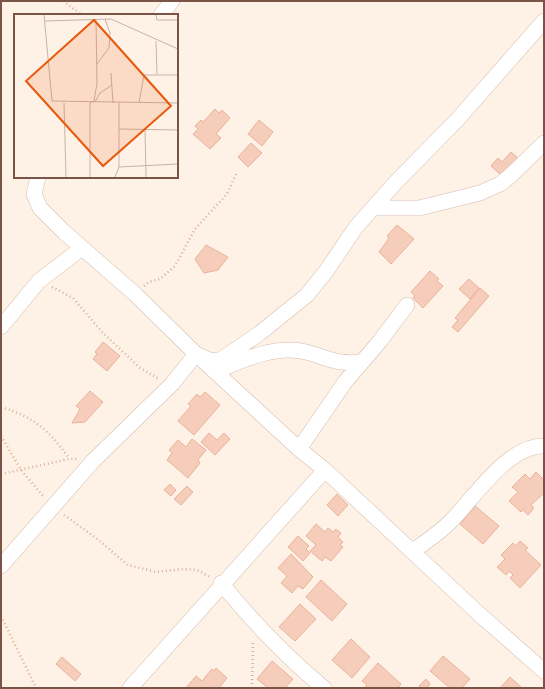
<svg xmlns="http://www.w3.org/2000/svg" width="545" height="689" font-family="Overpass,sans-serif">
<rect width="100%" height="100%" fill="#fef2e6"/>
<path fill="#f6cdbb" stroke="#ebb199" d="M 215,109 L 219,113 L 222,110 L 230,118 L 216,134 L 221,138 L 210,149 L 193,134 L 198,129 L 195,126 L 201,120 L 203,122 Z
M 259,120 L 273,132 L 262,146 L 248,134 Z
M 251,143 L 262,153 L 248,167 L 238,157 Z
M 511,152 L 519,159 L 503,177 L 491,166 L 498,158 L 502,162 Z
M 397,225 L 414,239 L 391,264 L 379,252 L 389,238 L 387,236 Z
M 206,245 L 228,257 L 218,270 L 204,273 L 195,259 Z
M 430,271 L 439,279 L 437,281 L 443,286 L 423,308 L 413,298 L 415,296 L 411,292 Z
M 469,279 L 479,288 L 470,299 L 459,289 Z
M 480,288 L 489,296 L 458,332 L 452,327 L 458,320 L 455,318 Z
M 103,342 L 120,356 L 107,371 L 93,359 L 97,354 L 95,352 Z
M 90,391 L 103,402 L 85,422 L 72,423 L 80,409 L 76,406 Z
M 205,392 L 220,405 L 194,435 L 178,421 L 191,406 L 188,404 L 197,394 L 200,397 Z
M 209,433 L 217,440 L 224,433 L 230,439 L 215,455 L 201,442 Z
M 192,439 L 206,450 L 198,460 L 200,463 L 188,478 L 167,460 L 172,453 L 169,450 L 178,440 L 186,447 Z
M 536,472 L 544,480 L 544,493 L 531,505 L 534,508 L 528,515 L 523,510 L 521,512 L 509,501 L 518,492 L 512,487 L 525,474 L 530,479 Z
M 170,484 L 176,490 L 171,496 L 164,490 Z
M 187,486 L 193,492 L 181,505 L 174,499 Z
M 337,494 L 348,505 L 338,516 L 327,505 Z
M 475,506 L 499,526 L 483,544 L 460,524 Z
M 316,524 L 325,532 L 328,528 L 333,532 L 336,529 L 341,533 L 338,537 L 343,542 L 340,545 L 343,547 L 331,561 L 325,557 L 322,561 L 310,551 L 316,545 L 306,536 Z
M 298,536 L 309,546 L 306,549 L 310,553 L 303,561 L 288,547 Z
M 520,541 L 528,548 L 525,550 L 541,565 L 520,588 L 510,578 L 513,575 L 509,571 L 506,575 L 497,567 L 505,559 L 501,555 L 513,543 L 516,546 Z
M 291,554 L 313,577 L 303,589 L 298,586 L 292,593 L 281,583 L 287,576 L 278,568 Z
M 321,580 L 347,604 L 332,621 L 306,597 Z
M 300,604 L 316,619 L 295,641 L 279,627 Z
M 351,639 L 370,657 L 352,678 L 332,660 Z
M 443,656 L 470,679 L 462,688 L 450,688 L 430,671 Z
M 62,657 L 81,674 L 75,681 L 56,664 Z
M 272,661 L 293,679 L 285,688 L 268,688 L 257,679 Z
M 378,663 L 401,684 L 398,688 L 364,688 L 367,685 L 362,681 Z
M 216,668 L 227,678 L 219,688 L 186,688 L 196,676 L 202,681 L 212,669 L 214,671 Z
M 510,677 L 522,688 L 500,688 Z
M 426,679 L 430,684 L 427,688 L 421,688 L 419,686 Z"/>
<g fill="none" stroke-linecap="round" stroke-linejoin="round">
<g stroke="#d4bbad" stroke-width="16">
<path id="street" d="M 161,15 L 172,1
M 38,177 L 34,194 L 40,208 L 64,232 L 135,294 L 196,354 L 299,449 L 325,470 L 478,613 L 544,671
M 374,208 L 419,208 L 480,193 L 500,184 L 509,177 L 544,143
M 1,327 L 39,281 L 82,248
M 220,370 C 246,358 278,345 306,352 C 328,358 338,365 362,362
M 299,449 L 345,382 L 380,341 L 407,305
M 413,551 C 425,542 438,534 449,523 C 473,500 507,445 544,446
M 1,566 L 93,461 L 172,384 L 196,354 L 212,361 L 222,359 L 260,333 L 307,295 L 327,270 L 356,227 L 396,182 L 457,120 L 544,21
M 221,583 C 253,622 285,656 324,688
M 130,688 L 325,470"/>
</g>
<path stroke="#dcaf9d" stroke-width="2.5" stroke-dasharray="1 3" stroke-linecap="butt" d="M 63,1 L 82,15
M 144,286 L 149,282 L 160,279 L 175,266 L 195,229 L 227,194 L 237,172
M 52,287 L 73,298 L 102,332 L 140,368 L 159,379
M 1,407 C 36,418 48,430 69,458
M 1,436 L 21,470 L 44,497
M 1,474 L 69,459 L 77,459
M 64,515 L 96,538 L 128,565 L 156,572 L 183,569 L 197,570 L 210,577
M 1,616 L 36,688
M 252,688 L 253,641"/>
<use href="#street" stroke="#fff" stroke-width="15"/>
</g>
<g transform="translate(14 14)">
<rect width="164" height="164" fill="#fef2e6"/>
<path fill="none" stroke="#c9b3a6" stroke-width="1" d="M 30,1 L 38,87 L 164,89M 142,1 L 143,6 L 164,6M 31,7 L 97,5 L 164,35M 142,27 L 143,60M 82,51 L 95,34 L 96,19 L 91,5M 97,59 L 99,89M 81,88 L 86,79 L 98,71M 50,89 L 52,163M 125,89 L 130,61 L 164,61M 105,115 L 164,116M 131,116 L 132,163M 105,153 L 164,150M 76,163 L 76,89 L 80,87 L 83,69 L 82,6M 101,163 L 105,153 L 105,89"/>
<path fill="#e8590c" fill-opacity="0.15" stroke="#e8590c" stroke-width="2" d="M 80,6 L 157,92 L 89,152 L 12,67 Z"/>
<rect width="164" height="164" fill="none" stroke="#7a5547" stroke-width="2"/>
</g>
<rect width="545" height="689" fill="none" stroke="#7a5547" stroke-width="4"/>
</svg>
